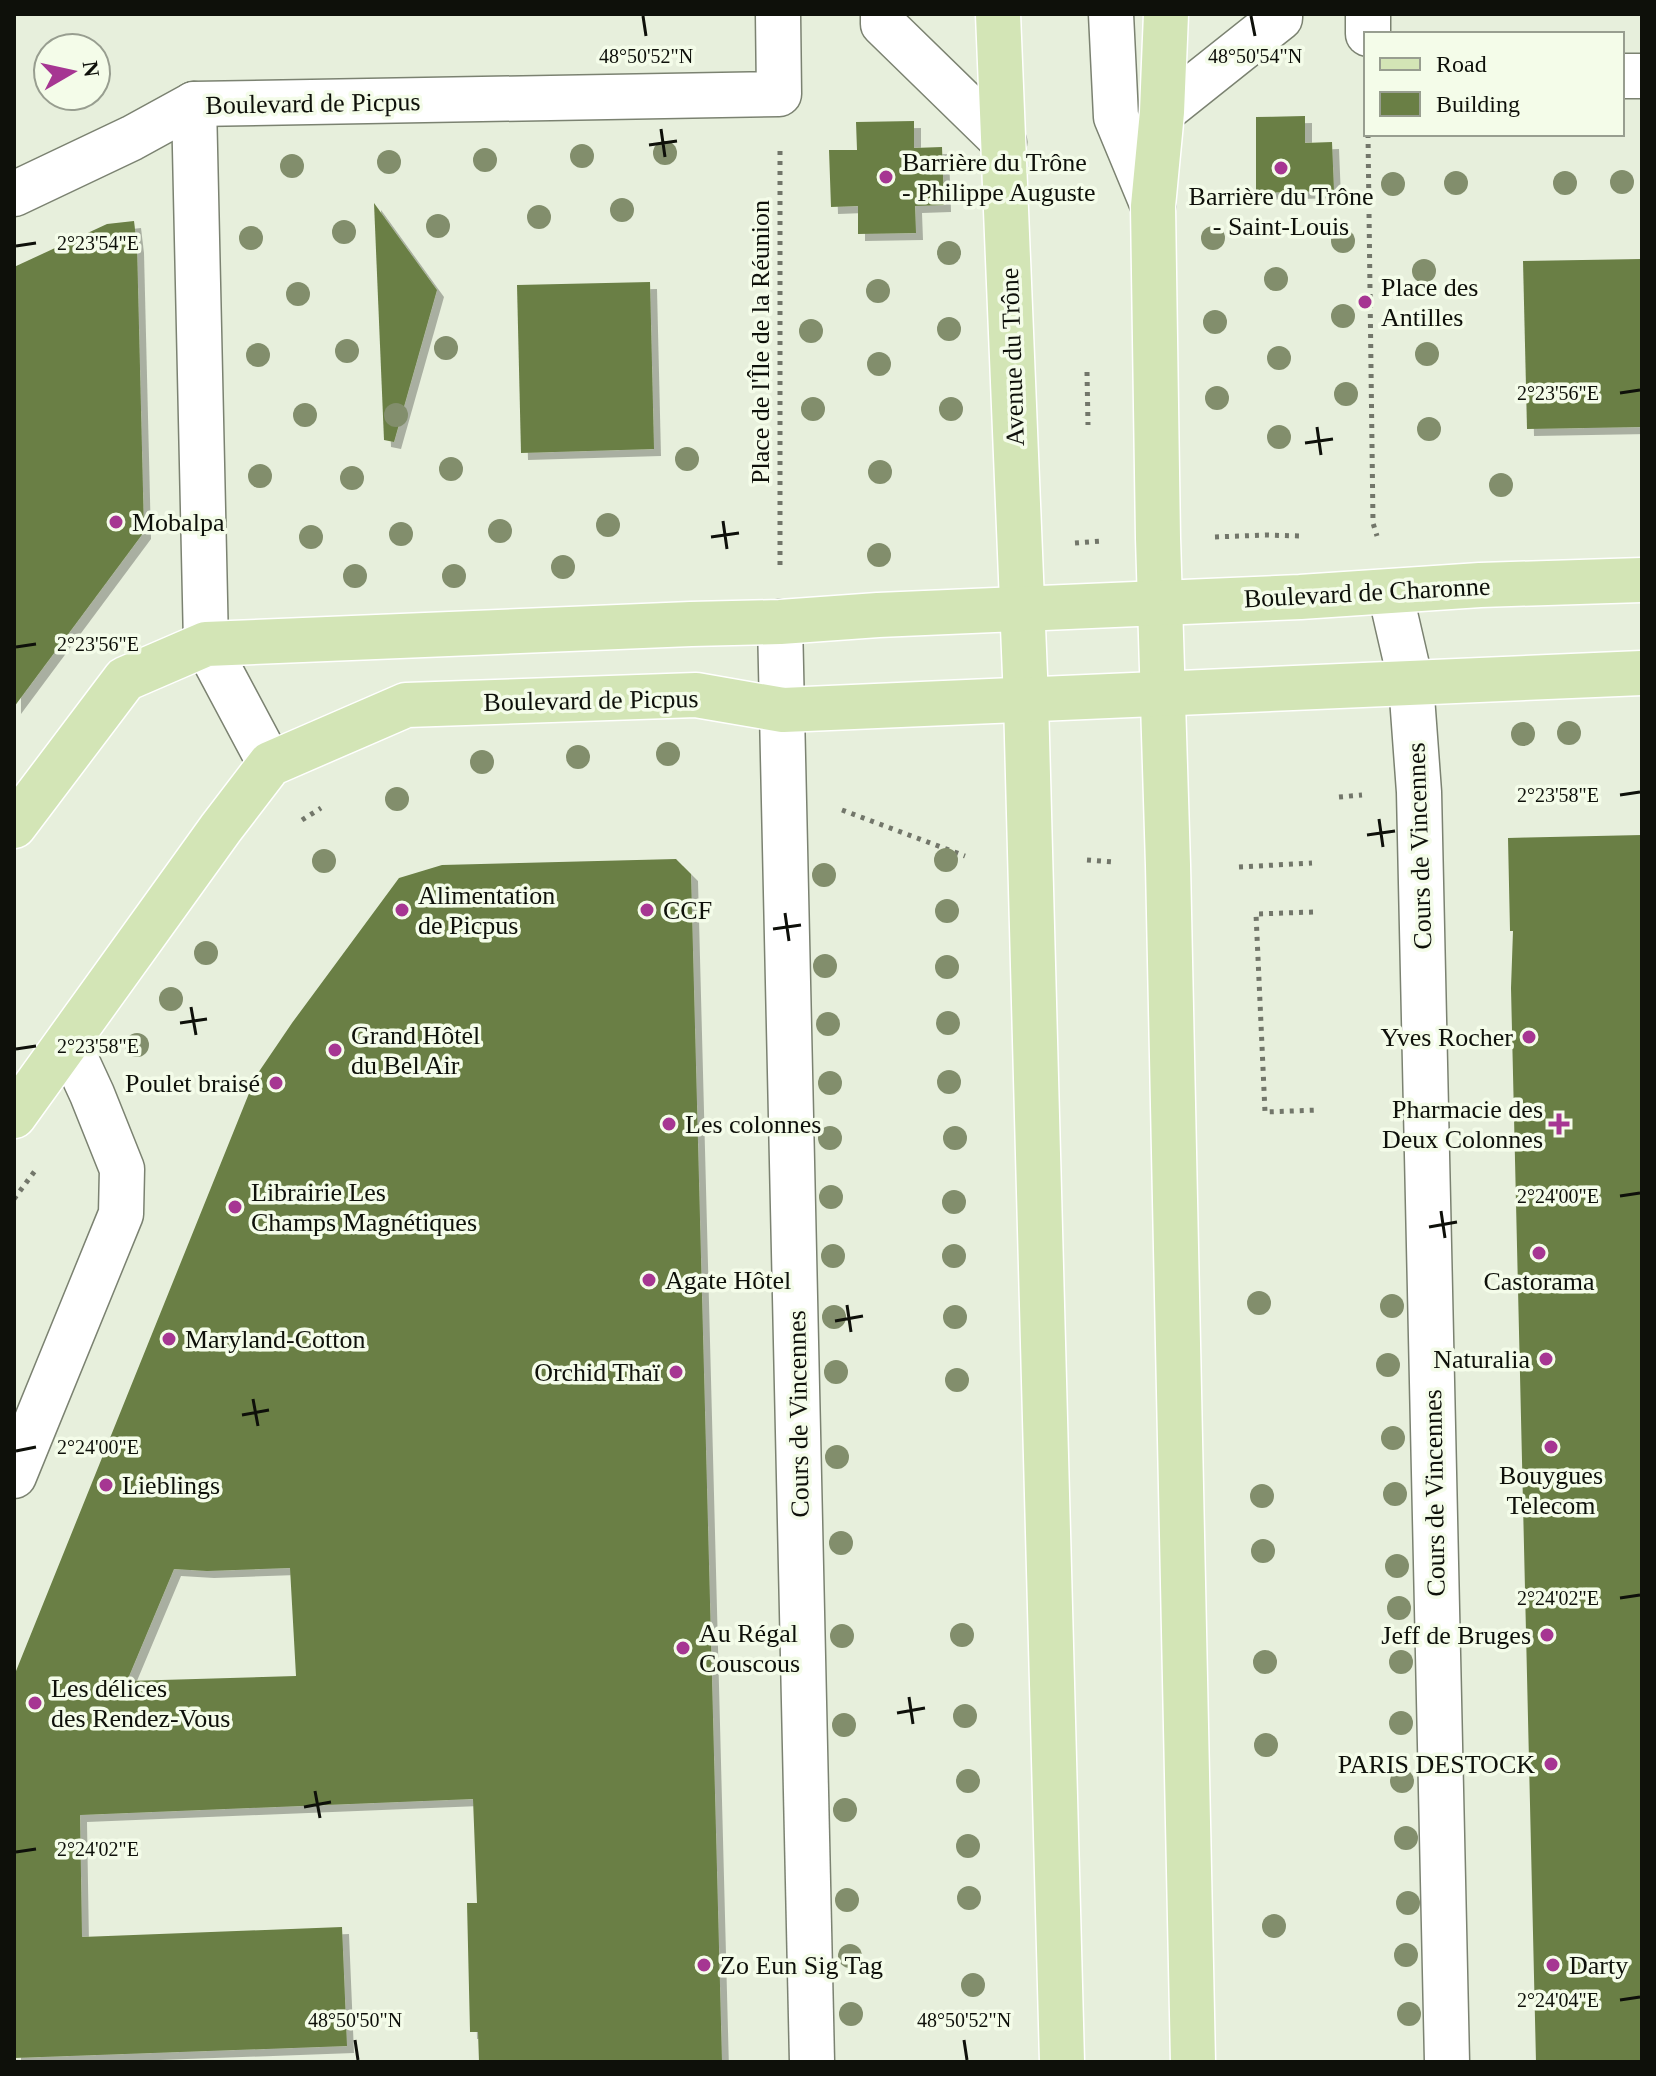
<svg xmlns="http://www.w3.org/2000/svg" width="1656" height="2076" viewBox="0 0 1656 2076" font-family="Georgia,serif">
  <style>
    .building { fill: #6a7f45; fill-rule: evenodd; filter: url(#shadow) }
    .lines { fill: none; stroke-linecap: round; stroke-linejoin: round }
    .minor-casing { stroke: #7b8271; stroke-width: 47 }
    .major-casing { stroke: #fff; stroke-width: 47 }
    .path { stroke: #72766a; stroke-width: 5; stroke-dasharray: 4 6; stroke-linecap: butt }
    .minor { stroke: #fff; stroke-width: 44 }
    .major { stroke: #d3e5b6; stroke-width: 44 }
    .tree { fill: #828e6c }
    .ticks { fill: none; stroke: #0e100a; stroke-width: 3 }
    .poi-dot { fill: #a63692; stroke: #f4fce9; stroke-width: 3 }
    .labels { text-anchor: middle; stroke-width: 7; stroke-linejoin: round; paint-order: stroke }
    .street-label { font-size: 26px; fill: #0e100a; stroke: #f4fce9 }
    .poi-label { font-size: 26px; fill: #0e100a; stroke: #f4fce9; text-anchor: start }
    .ticks-label { font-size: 20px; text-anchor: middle; fill: #0e100a; stroke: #f4fce9; stroke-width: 7; stroke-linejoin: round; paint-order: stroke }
  </style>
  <defs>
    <filter id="shadow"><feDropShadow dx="7" dy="7" stdDeviation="0" flood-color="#0004"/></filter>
  </defs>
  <rect width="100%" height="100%" fill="#e7efdc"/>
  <g class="building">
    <path d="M1305,116V143L1332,142L1334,191L1256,193V117Z"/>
    <path d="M914,121V148L942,147L944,205L915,206L916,233L858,234V206L831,207L829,150H857L856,122Z"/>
    <path d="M374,203L437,290L394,442L384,440Z"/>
    <path d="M134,221L137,246L144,532L14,707V267L107,224Z"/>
    <path d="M1642,259V427L1527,429L1523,261Z"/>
    <path d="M650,282L654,449L521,453L517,285Z"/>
    <path d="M1642,835V2062H1536L1511,988L1513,931H1510L1508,838Z"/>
    <path d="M676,859L691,874L722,2062H479L478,2032H470L467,1903H477L473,1799L80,1815L82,1937L342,1927L347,2046L14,2058V1676L256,1076L292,1023L399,878L442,865ZM290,1568L296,1676L127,1681L174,1569L207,1571Z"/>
  </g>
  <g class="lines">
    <defs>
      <g id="minor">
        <path d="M883,14V24L1004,142"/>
        <path d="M1111,14L1116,117L1153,206"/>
        <path d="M1368,14V34"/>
        <path d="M1622,76H1642"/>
        <path d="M194,104L206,644L270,764"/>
        <path d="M1162,112L1280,18V14"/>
        <path d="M14,194L132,138L194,104L779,94L778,14"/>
        <path d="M1390,592L1411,683L1419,792L1447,2062"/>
        <path d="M780,622L812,2062"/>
        <path d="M14,1476L121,1214L122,1169L92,1094L68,1042"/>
      </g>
      <g id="major">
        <path d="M998,14L1026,700L1062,2062"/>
        <path d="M1166,14L1162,112L1153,206L1158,538L1168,865L1193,2062"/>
        <path d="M14,826L125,679L206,644L691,624L780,622L878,615L1300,597L1480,585L1642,580"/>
        <path d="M14,1116L221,828L270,764L406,705L696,695L783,710L1642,673"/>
      </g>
    </defs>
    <use href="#minor" class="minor-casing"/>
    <use href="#major" class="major-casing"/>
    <g class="path">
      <path d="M1368,134L1373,523L1377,536"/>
      <path d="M1087,372L1088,425"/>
      <path d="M1215,537L1265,535L1301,536"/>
      <path d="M1075,543L1101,541"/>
      <path d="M780,565V151"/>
      <path d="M1339,797L1362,795"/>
      <path d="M842,810L965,856"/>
      <path d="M302,820L321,808"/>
      <path d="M1087,860L1113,862"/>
      <path d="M1239,867L1312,863"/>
      <path d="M1313,912L1256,914L1265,1112L1319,1110"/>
      <path d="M14,1199L37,1168"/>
    </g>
    <use href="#minor" class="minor"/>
    <use href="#major" class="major"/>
  </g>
  <g class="tree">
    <circle cx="665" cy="153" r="12"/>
    <circle cx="582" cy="156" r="12"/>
    <circle cx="485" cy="160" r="12"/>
    <circle cx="389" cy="162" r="12"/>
    <circle cx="292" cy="166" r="12"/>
    <circle cx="1622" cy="182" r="12"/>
    <circle cx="1456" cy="183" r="12"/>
    <circle cx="1565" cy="183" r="12"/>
    <circle cx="1393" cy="184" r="12"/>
    <circle cx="622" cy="210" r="12"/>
    <circle cx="539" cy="217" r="12"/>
    <circle cx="438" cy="226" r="12"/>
    <circle cx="344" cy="232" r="12"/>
    <circle cx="251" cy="238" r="12"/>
    <circle cx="1213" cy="238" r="12"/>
    <circle cx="1343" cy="241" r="12"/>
    <circle cx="949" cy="253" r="12"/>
    <circle cx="1424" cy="271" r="12"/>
    <circle cx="1276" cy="279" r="12"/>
    <circle cx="878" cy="291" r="12"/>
    <circle cx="298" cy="294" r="12"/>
    <circle cx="1343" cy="316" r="12"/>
    <circle cx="1215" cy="322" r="12"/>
    <circle cx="949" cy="329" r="12"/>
    <circle cx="811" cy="331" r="12"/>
    <circle cx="446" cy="348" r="12"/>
    <circle cx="347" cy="351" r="12"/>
    <circle cx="1427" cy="354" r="12"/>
    <circle cx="258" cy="355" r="12"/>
    <circle cx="1279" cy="358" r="12"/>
    <circle cx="879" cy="364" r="12"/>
    <circle cx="1346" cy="394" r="12"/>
    <circle cx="1217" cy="398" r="12"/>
    <circle cx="813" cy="409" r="12"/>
    <circle cx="951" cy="409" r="12"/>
    <circle cx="305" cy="415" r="12"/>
    <circle cx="396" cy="415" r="12"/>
    <circle cx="1429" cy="429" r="12"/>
    <circle cx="1279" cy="437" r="12"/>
    <circle cx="687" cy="459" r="12"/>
    <circle cx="451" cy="469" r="12"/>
    <circle cx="880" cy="472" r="12"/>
    <circle cx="260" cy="476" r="12"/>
    <circle cx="352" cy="478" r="12"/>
    <circle cx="1501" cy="485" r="12"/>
    <circle cx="608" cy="525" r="12"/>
    <circle cx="500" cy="531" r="12"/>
    <circle cx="401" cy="534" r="12"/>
    <circle cx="311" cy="537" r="12"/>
    <circle cx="879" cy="555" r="12"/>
    <circle cx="563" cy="567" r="12"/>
    <circle cx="355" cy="576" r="12"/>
    <circle cx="454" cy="576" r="12"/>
    <circle cx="1569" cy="733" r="12"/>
    <circle cx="1523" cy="734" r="12"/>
    <circle cx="668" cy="754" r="12"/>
    <circle cx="578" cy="757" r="12"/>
    <circle cx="482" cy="762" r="12"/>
    <circle cx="397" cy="799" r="12"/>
    <circle cx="946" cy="860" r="12"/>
    <circle cx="324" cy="861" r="12"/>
    <circle cx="824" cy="875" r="12"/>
    <circle cx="947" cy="911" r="12"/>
    <circle cx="206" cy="953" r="12"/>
    <circle cx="825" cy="966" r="12"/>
    <circle cx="947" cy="967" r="12"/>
    <circle cx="171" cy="999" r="12"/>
    <circle cx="948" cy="1023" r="12"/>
    <circle cx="828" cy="1024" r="12"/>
    <circle cx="137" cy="1045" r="12"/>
    <circle cx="949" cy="1082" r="12"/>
    <circle cx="830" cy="1083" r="12"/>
    <circle cx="830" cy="1138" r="12"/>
    <circle cx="955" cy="1138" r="12"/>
    <circle cx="831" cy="1197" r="12"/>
    <circle cx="954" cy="1202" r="12"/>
    <circle cx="833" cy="1256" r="12"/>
    <circle cx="954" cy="1256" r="12"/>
    <circle cx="1259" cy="1303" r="12"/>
    <circle cx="1392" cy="1306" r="12"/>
    <circle cx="834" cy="1317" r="12"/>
    <circle cx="955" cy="1317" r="12"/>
    <circle cx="1388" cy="1365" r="12"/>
    <circle cx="836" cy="1372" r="12"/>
    <circle cx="957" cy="1380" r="12"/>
    <circle cx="1393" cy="1438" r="12"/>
    <circle cx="837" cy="1457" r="12"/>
    <circle cx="1395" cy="1494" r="12"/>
    <circle cx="1262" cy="1496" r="12"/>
    <circle cx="841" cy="1543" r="12"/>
    <circle cx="1263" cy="1551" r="12"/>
    <circle cx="1397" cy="1566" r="12"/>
    <circle cx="1399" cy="1608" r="12"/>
    <circle cx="962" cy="1635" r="12"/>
    <circle cx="842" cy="1636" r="12"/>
    <circle cx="1265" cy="1662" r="12"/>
    <circle cx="1401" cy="1662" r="12"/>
    <circle cx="965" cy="1716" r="12"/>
    <circle cx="1401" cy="1723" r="12"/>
    <circle cx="844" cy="1725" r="12"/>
    <circle cx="1266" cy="1745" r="12"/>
    <circle cx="968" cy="1781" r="12"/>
    <circle cx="1402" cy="1781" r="12"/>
    <circle cx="845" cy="1810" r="12"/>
    <circle cx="1406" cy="1838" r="12"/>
    <circle cx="968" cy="1846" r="12"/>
    <circle cx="969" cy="1898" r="12"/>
    <circle cx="847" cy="1900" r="12"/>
    <circle cx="1408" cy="1903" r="12"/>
    <circle cx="1274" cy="1926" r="12"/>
    <circle cx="1406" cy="1955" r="12"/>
    <circle cx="850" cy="1956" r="12"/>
    <circle cx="973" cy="1985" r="12"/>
    <circle cx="851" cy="2014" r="12"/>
    <circle cx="1409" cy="2014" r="12"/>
  </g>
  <path class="ticks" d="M643,16L646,36M1251,16L1255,36M661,129L665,157M649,145L677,141M16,246L36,243M1620,393L1640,390M1317,427L1321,455M1305,443L1333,439M723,521L727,549M711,537L739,533M16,647L36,644M1620,795L1640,792M1379,819L1383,847M1367,835L1395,831M785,913L789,941M773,929L801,925M191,1007L196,1035M180,1023L207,1019M16,1049L36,1046M1620,1196L1640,1193M1441,1211L1445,1238M1429,1227L1457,1222M847,1305L851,1332M835,1321L863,1316M253,1399L258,1426M242,1415L269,1410M16,1451L36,1447M1620,1598L1640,1595M909,1697L913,1724M897,1713L925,1708M315,1791L320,1818M304,1807L331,1802M16,1852L36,1849M1620,2000L1640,1997M355,2040L358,2060M964,2040L967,2060"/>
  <g class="poi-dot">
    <circle cx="1281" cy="168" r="8"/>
    <circle cx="886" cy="177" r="8"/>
    <circle cx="1365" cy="302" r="8"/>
    <circle cx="116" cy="522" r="8"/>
    <circle cx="402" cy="910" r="8"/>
    <circle cx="647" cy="910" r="8"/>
    <circle cx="1529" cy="1037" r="8"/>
    <circle cx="335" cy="1050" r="8"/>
    <circle cx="276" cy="1083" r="8"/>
    <circle cx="669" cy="1124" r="8"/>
    <path d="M1555 1112h8v8h8v8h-8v8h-8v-8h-8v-8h8z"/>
    <circle cx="235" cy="1207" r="8"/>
    <circle cx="1539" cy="1253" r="8"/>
    <circle cx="649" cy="1280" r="8"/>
    <circle cx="169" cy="1339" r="8"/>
    <circle cx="1546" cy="1359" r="8"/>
    <circle cx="676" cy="1372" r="8"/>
    <circle cx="1551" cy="1447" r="8"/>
    <circle cx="106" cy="1485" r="8"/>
    <circle cx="1547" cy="1635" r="8"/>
    <circle cx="683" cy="1648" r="8"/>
    <circle cx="35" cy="1703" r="8"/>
    <circle cx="1551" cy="1764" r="8"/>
    <circle cx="704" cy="1965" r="8"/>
    <circle cx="1553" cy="1965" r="8"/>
  </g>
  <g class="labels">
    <g class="street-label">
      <text transform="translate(313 103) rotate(-1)" y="9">Boulevard de Picpus</text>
      <text transform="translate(760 342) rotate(-90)" y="9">Place de l'Île de la Réunion</text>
      <text transform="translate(1012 357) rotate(-92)" y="9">Avenue du Trône</text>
      <text transform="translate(1367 592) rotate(-3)" y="9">Boulevard de Charonne</text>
      <text transform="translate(591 700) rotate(-1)" y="9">Boulevard de Picpus</text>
      <text transform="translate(1419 846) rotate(-92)" y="9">Cours de Vincennes</text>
      <text transform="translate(798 1414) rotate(-91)" y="9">Cours de Vincennes</text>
      <text transform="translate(1434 1493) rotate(-91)" y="9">Cours de Vincennes</text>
    </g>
    <g class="poi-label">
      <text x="902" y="171">Barrière du Trône<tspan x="902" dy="30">- Philippe Auguste</tspan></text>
      <text x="1281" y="205" text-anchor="middle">Barrière du Trône<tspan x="1281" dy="30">- Saint-Louis</tspan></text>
      <text x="1381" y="296">Place des<tspan x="1381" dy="30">Antilles</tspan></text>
      <text x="132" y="531">Mobalpa</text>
      <text x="418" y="904">Alimentation<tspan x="418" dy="30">de Picpus</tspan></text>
      <text x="663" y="919">CCF</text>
      <text x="351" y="1044">Grand Hôtel<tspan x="351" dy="30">du Bel Air</tspan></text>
      <text x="1513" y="1046" text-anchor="end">Yves Rocher</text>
      <text x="260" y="1092" text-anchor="end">Poulet braisé</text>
      <text x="1543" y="1118" text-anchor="end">Pharmacie des<tspan x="1543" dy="30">Deux Colonnes</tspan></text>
      <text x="685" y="1133">Les colonnes</text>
      <text x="251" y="1201">Librairie Les<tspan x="251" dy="30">Champs Magnétiques</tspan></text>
      <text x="665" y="1289">Agate Hôtel</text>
      <text x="1539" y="1290" text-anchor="middle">Castorama</text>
      <text x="185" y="1348">Maryland-Cotton</text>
      <text x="1530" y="1368" text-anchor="end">Naturalia</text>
      <text x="660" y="1381" text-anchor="end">Orchid Thaï</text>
      <text x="1551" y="1484" text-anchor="middle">Bouygues<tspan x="1551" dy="30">Telecom</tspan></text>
      <text x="122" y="1494">Lieblings</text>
      <text x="699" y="1642">Au Régal<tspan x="699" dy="30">Couscous</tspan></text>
      <text x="1531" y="1644" text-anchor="end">Jeff de Bruges</text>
      <text x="51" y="1697">Les délices<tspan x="51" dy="30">des Rendez-Vous</tspan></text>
      <text x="1535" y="1773" text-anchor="end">PARIS DESTOCK</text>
      <text x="720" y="1974">Zo Eun Sig Tag</text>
      <text x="1569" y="1974">Darty</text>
    </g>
  </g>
  <g class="ticks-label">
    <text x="646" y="63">48°50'52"N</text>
    <text x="1255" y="63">48°50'54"N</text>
    <text x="98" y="250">2°23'54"E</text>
    <text x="1558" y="400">2°23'56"E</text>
    <text x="98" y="651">2°23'56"E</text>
    <text x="1558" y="802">2°23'58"E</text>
    <text x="98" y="1053">2°23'58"E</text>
    <text x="1558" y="1203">2°24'00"E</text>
    <text x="98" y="1454">2°24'00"E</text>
    <text x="1558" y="1605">2°24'02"E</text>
    <text x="98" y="1856">2°24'02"E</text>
    <text x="1558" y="2007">2°24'04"E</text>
    <text x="355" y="2027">48°50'50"N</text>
    <text x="964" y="2027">48°50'52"N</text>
  </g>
  <rect width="1656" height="2076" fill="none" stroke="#0e100a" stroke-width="32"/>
  <rect x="1364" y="32" width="260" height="104" fill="#f4fce9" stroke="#989e90" stroke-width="2"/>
  <rect x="1380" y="58" width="40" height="12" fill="#d3e5b6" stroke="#989e90" stroke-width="2"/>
  <text x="1436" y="72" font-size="24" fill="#0e100a">Road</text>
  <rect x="1380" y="92" width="40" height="24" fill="#6a7f45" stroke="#989e90" stroke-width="2"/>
  <text x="1436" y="112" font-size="24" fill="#0e100a">Building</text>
  <g transform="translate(72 72) rotate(81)"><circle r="38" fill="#f4fce9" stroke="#989e90" stroke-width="2"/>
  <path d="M0-6L14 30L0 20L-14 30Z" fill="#a63692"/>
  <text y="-12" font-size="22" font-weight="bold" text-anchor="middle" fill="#0e100a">N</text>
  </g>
</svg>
